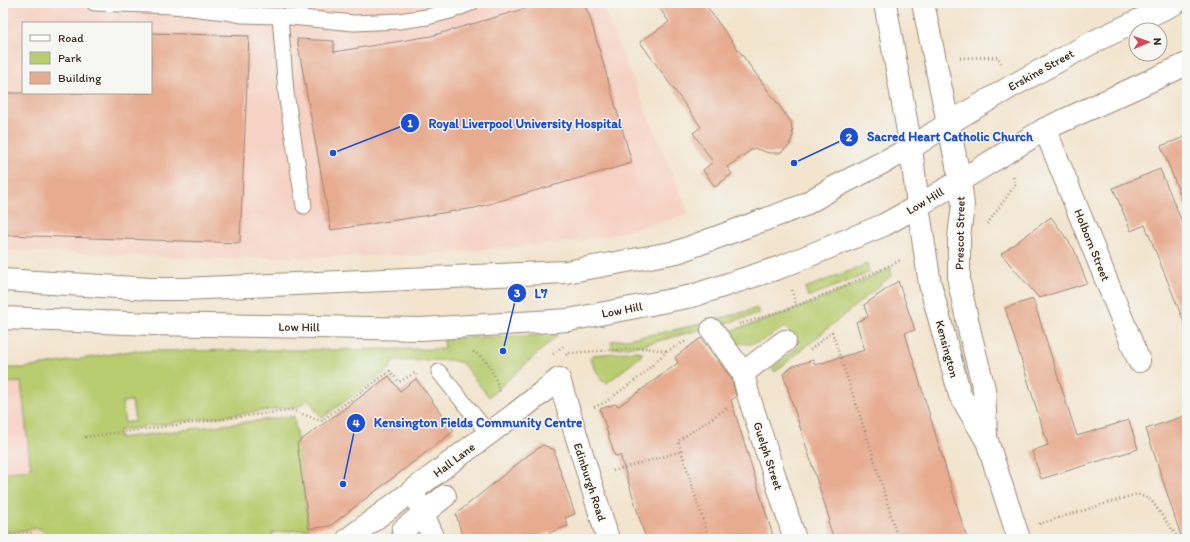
<svg xmlns="http://www.w3.org/2000/svg" width="1190" height="542" viewBox="0 0 1190 542" font-family="Itim,sans-serif">
  <style>
    .built { fill: #f6d2c4; fill-rule: evenodd }
    .green { fill: #b8cc70; stroke: #7a7b47; fill-rule: evenodd }
    .building { fill: #e7ac90 }
    .lines { fill: none; stroke-linecap: round; stroke-linejoin: round }
    .lane-casing { stroke: #968776; stroke-width: 17 }
    .street-casing { stroke: #968776; stroke-width: 24 }
    .primary-casing { stroke: #968776; stroke-width: 24 }
    .highway-casing { stroke: #968776; stroke-width: 24 }
    .path { stroke: #968776; stroke-width: 2.5; stroke-dasharray: 1 3; stroke-linecap: butt }
    .lane { stroke: #fff; stroke-width: 15 }
    .street { stroke: #fff; stroke-width: 22 }
    .primary { stroke: #fff; stroke-width: 22 }
    .highway { stroke: #fff; stroke-width: 22 }
    .labels { text-anchor: middle; stroke-width: 3; stroke-linejoin: round; paint-order: stroke }
    .street-label { font-size: 12px; fill: #3b2a1e; stroke: #f6f6f2 }
    .leader { fill: none; stroke: #1d4ed8; stroke-width: 1.5 }
    .callout-dot { fill: #1d4ed8; stroke: #f6f6f2; stroke-width: 1.5 }
    .mark-label { font-size: 12px; text-anchor: middle; font-weight: bold; fill: #fff }
    .callout-label { font-size: 13px; text-anchor: middle; font-weight: bold; fill: #1d4ed8; stroke: #f6f6f2; stroke-width: 3; stroke-linejoin: round; paint-order: stroke }
  </style>
  <rect width="100%" height="100%" fill="#f6f6f2"/>
  <filter id="ink" filterUnits="userSpaceOnUse"><feTurbulence type="fractalNoise" baseFrequency=".025" numOctaves="2"/><feDisplacementMap in="SourceGraphic" scale="8" xChannelSelector="R" yChannelSelector="G"/><feConvolveMatrix kernelMatrix="1 2 1 2 8 2 1 2 1" color-interpolation-filters="sRGB"/></filter>
  <filter id="wash" filterUnits="userSpaceOnUse"><feTurbulence type="fractalNoise" baseFrequency=".012" numOctaves="4" result="noise"/><feDisplacementMap in="SourceGraphic" scale="16" xChannelSelector="R" yChannelSelector="G"/><feGaussianBlur stdDeviation="0.9" result="paint"/><feColorMatrix in="noise" values="0 0 0 0 0 0 0 0 0 0 0 0 0 0 0 0 0 1.4 0 .05"/><feComposite in="paint" operator="in"/></filter>
  <g filter="url(#wash)">
    <rect width="100%" height="100%" fill="#f2e4cd"/>
    <g class="built">
      <path d="M3,3H601L689,214L607,236L569,242L419,255L209,259L3,250ZM23,23H151V93H23Z"/>
      <path d="M40,380L66,539H3V383Z"/>
    </g>
    <g class="green">
      <path d="M867,264L869,273L808,297L805,288Z"/>
      <path d="M891,268V276L775,372L772,368L800,345L785,327C767,337 760,347 737,343L729,331C785,316 838,293 891,268Z"/>
      <path d="M757,308L759,314L643,345L612,349L611,341C663,334 707,323 757,308Z"/>
      <path d="M558,335L489,397L462,363L451,360L392,361L391,368L322,418L308,399L300,406L119,430L120,438L294,416L309,529L272,533L273,539H50L49,536L39,528L3,533V473L31,469L21,382L3,383V368H24L131,351L444,349V338ZM132,401L135,421L125,423L122,402Z"/>
      <path d="M637,351L642,353L640,357L607,383L602,381L590,359L593,355Z"/>
    </g>
    <g id="blocks">
      <g class="building">
        <path d="M544,3H583L589,14L632,163L475,208L331,230L297,39L334,41V52L431,36Z"/>
        <path d="M656,3H704L791,122L793,135L789,146L780,153H769L754,148L727,167L732,174L715,187L703,170L713,162L693,133L701,127L640,42L669,22Z"/>
        <path d="M151,33L249,36L240,243L3,235V93H151Z"/>
        <path d="M1187,136V209H1186L1161,146Z"/>
        <path d="M1160,169L1187,234L1186,327L1145,225L1131,231L1113,188Z"/>
        <path d="M1051,217L1074,249L1087,283L1039,298L1001,254Z"/>
        <path d="M898,281L915,330L905,333L967,539H834L828,522L830,521L783,374L793,366L813,360L815,365L865,350L856,322L868,317L864,305Z"/>
        <path d="M1033,299L1077,436L1129,420L1138,449L1041,479L1032,451L1048,445L1005,308Z"/>
        <path d="M701,338L732,379L736,397L731,400L774,539H646L620,455L615,456L600,409L615,404L619,406L678,363L675,357Z"/>
        <path d="M389,376L400,391L416,379L454,431L330,526L309,529L297,443Z"/>
        <path d="M1187,415V539H1182L1146,429Z"/>
        <path d="M543,445L555,450V455L575,514L565,518L568,526L532,539H463L456,514L527,456Z"/>
      </g>
    </g>
  </g>
  <g filter="url(#ink)">
    <use href="#blocks" fill-opacity="0" stroke="#968776" stroke-width="1"/>
    <g class="lines">
      <defs>
        <g id="lane">
          <path d="M94,3L174,6"/>
          <path d="M173,3L174,6L225,12L241,15L280,16L354,23L399,21L427,17L450,11L471,3"/>
          <path d="M280,16L286,93L304,206"/>
          <path d="M439,372L489,434"/>
        </g>
        <g id="street">
          <path d="M1045,129L1139,361"/>
          <path d="M712,330L743,373L748,394L795,539"/>
          <path d="M743,373L785,341"/>
          <path d="M418,502L434,539"/>
          <path d="M403,530L445,496"/>
          <path d="M348,539L515,414L559,379L608,539"/>
        </g>
        <g id="primary">
          <path d="M885,3L911,148L918,206L930,284L960,395L987,441L1019,539"/>
          <path d="M923,3L960,180L963,205L959,237V282L970,333L984,389L986,437"/>
        </g>
        <g id="highway">
          <path d="M3,280L151,289H184L566,272L677,252L802,206L833,188L911,148L949,123L1014,85L1097,40L1176,3"/>
          <path d="M3,318L152,324L421,329L569,320L692,296L781,267L884,225L918,206L1045,129L1187,64"/>
        </g>
      </defs>
      <use href="#lane" class="lane-casing"/>
      <use href="#street" class="street-casing"/>
      <use href="#primary" class="primary-casing"/>
      <use href="#highway" class="highway-casing"/>
      <g class="path">
        <path d="M960,58L998,57L1001,63"/>
        <path d="M987,224L1016,184L1013,177"/>
        <path d="M792,290L796,305"/>
        <path d="M739,324C793,310 848,285 899,261H901"/>
        <path d="M810,350L832,332L871,449L898,539"/>
        <path d="M473,352C489,358 496,378 500,393"/>
        <path d="M553,354L563,346"/>
        <path d="M566,355L569,353L645,348L667,351"/>
        <path d="M594,407L604,403L640,377L667,351L688,340"/>
        <path d="M85,437L292,410L321,421L390,371L399,382L415,373L417,375"/>
        <path d="M613,471L682,451"/>
        <path d="M1039,524L1137,494L1151,500L1179,539"/>
        <path d="M3,536L29,532L39,539"/>
        <path d="M709,539L678,441L727,408"/>
      </g>
      <use href="#lane" class="lane"/>
      <use href="#street" class="street"/>
      <use href="#primary" class="primary"/>
      <use href="#highway" class="highway"/>
    </g>
  </g>
  <g class="labels">
    <g class="street-label">
      <text transform="translate(1041 70) rotate(-29)" y="4">Erskine Street</text>
      <text transform="translate(925 201) rotate(-31)" y="4">Low Hill</text>
      <text transform="translate(960 233) rotate(-89)" y="4">Prescot Street</text>
      <text transform="translate(1092 245) rotate(68)" y="4">Holborn Street</text>
      <text transform="translate(622 310) rotate(-11)" y="4">Low Hill</text>
      <text transform="translate(299 327) rotate(1)" y="4">Low Hill</text>
      <text transform="translate(947 349) rotate(75)" y="4">Kensington</text>
      <text transform="translate(768 456) rotate(72)" y="4">Guelph Street</text>
      <text transform="translate(454 460) rotate(-37)" y="4">Hall Lane</text>
      <text transform="translate(590 482) rotate(72)" y="4">Edinburgh Road</text>
    </g>
  </g>
  <path class="leader" d="M333 153L410 123M794 163L849 137M503 351L517 293M343 484L356 423"/>
  <g class="callout-dot">
    <circle cx="333" cy="153" r="4"/>
    <circle cx="794" cy="163" r="4"/>
    <circle cx="503" cy="351" r="4"/>
    <circle cx="343" cy="484" r="4"/>
    <circle cx="410" cy="123" r="10"/>
    <circle cx="849" cy="137" r="10"/>
    <circle cx="517" cy="293" r="10"/>
    <circle cx="356" cy="423" r="10"/>
  </g>
  <g class="mark-label">
    <text x="410" y="127">1</text>
    <text x="849" y="141">2</text>
    <text x="517" y="297">3</text>
    <text x="356" y="427">4</text>
  </g>
  <g class="callout-label">
    <text x="525" y="128">Royal Liverpool University Hospital</text>
    <text x="950" y="141">Sacred Heart Catholic Church</text>
    <text x="541" y="298">L7</text>
    <text x="478" y="427">Kensington Fields Community Centre</text>
  </g>
  <rect width="1190" height="542" fill="none" stroke="#f6f6f2" stroke-width="16"/>
  <rect x="22" y="22" width="130" height="72" fill="#f6f6f2" stroke="#aba49d"/>
  <rect x="30" y="35" width="20" height="6" fill="#ffffff" stroke="#aba49d"/>
  <text x="58" y="42" font-size="12" fill="#3b2a1e">Road</text>
  <rect x="30" y="52" width="20" height="12" fill="#b8cc70" stroke="#aba49d"/>
  <text x="58" y="62" font-size="12" fill="#3b2a1e">Park</text>
  <rect x="30" y="72" width="20" height="12" fill="#e7ac90" stroke="#aba49d"/>
  <text x="58" y="82" font-size="12" fill="#3b2a1e">Building</text>
  <g transform="translate(1148 42) rotate(88)"><circle r="19" fill="#f6f6f2" stroke="#aba49d"/>
  <path d="M0-3L7 15L0 10L-7 15Z" fill="#d1495b"/>
  <text y="-6" font-size="11" font-weight="bold" text-anchor="middle" fill="#3b2a1e">N</text>
  </g>
</svg>
